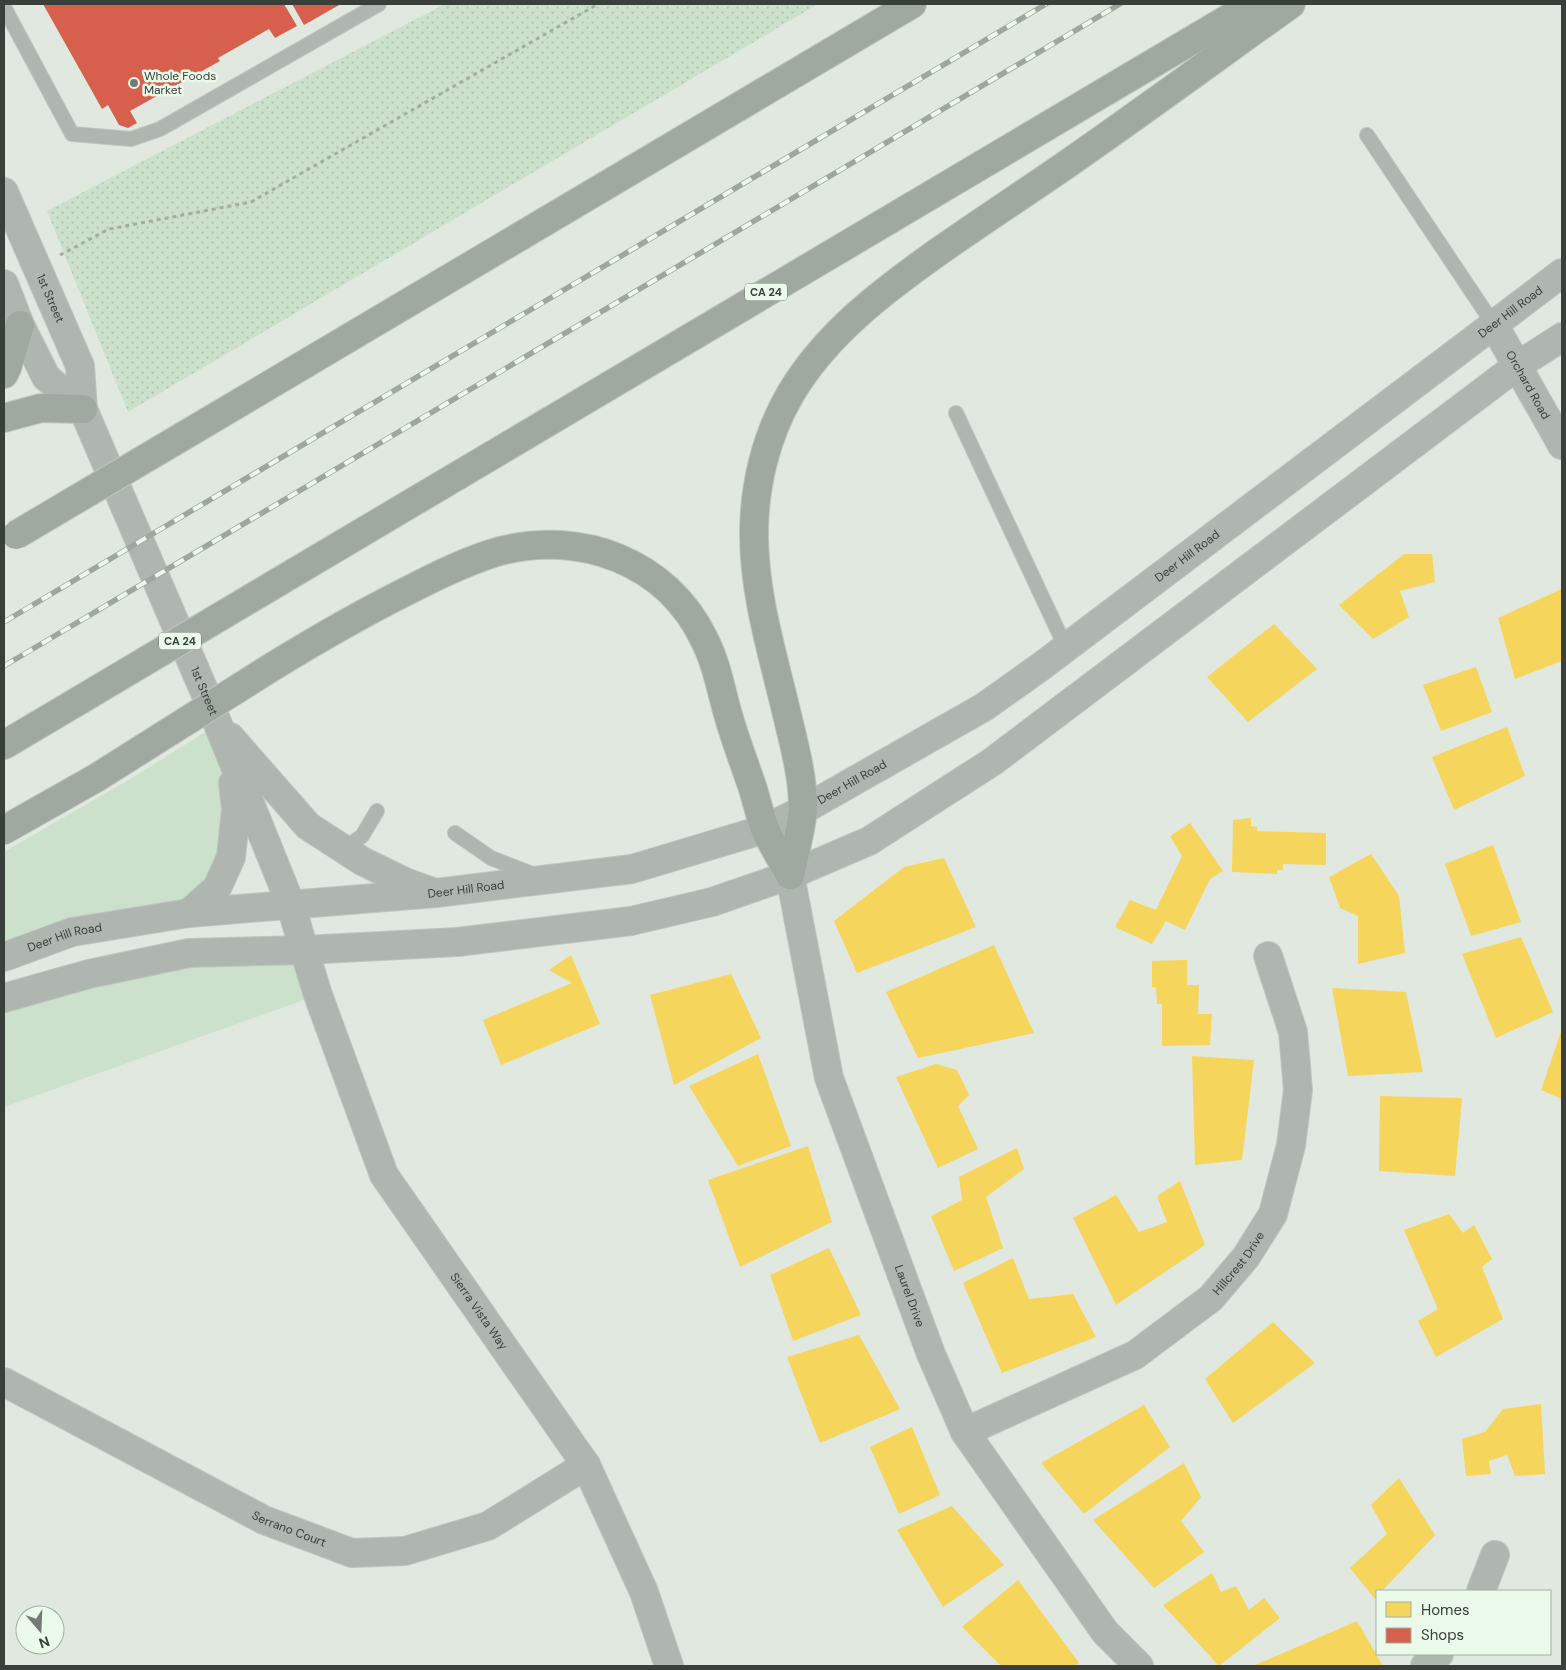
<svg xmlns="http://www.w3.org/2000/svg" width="1566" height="1670" viewBox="0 0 1566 1670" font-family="'DM Sans',sans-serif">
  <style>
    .grass { fill: #cbe1cb }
    .park { fill: url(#park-dots) }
    .homes { fill: #f6d55c }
    .shops { fill: #d6604d }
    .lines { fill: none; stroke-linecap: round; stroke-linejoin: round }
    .service-casing { stroke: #bfc5bf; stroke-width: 16 }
    .minor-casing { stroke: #bfc5bf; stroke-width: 30 }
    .tertiary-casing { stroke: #bfc5bf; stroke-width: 30 }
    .motorway-casing { stroke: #bfc5bf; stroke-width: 30 }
    .path { stroke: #a5aca5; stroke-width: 3; stroke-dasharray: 4 4; stroke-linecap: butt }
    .service { stroke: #afb5af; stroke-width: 14 }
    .minor { stroke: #afb5af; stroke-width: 28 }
    .tertiary { stroke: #afb5af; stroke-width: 28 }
    .motorway { stroke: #9fa99f; stroke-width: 28 }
    .rail-casing { stroke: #9fa69f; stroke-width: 5.5 }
    .rail { stroke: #eaf9ea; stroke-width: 4; stroke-dasharray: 11; stroke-linecap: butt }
    .motorway-bridge-casing { stroke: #bfc5bf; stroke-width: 30; stroke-linecap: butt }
    .motorway-bridge { stroke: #9fa99f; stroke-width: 28 }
    .poi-dot { fill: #737a73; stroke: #eaf9ea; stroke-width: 2 }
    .labels { text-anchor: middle; stroke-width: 5; stroke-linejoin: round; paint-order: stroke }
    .shield { fill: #eaf9ea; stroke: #6e776e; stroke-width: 1 }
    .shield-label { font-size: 11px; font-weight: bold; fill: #393f39 }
    .poi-label { font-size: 12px; fill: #393f39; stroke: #eaf9ea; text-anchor: start }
    .street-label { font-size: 12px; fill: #393f39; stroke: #eaf9ea }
  </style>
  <defs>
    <pattern id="park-dots" width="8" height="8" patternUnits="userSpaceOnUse" patternTransform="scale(1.25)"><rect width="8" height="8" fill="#cbe1cb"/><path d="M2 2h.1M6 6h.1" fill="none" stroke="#afc2af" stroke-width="1.8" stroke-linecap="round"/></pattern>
  </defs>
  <rect width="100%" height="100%" fill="#e0e8e0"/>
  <g class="grass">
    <path d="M218,724L228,749L231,857L189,913L4,957V852L132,778Z"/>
    <path d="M304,950L318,995L4,1107V998L62,982Z"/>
  </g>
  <path class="park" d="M445,4H818L128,412L47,211Z"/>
  <g class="homes">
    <path d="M1404,554H1432L1435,582L1400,591L1409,617L1373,639L1339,605Z"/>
    <path d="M1562,589V661L1515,679L1498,618Z"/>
    <path d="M1274,624L1317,669L1248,722L1207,677Z"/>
    <path d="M1476,667L1492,712L1441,731L1423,685Z"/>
    <path d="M1507,727L1525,776L1454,810L1432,757Z"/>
    <path d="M1251,818V826L1257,827V831L1326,833V865L1283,864V870H1277V874L1232,872L1233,820Z"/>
    <path d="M1190,823L1223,871L1210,879L1185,930L1166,921L1152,944L1115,927L1130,900L1156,910L1182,856L1170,836Z"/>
    <path d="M1493,845L1521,922L1471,936L1445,864Z"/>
    <path d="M1371,854L1399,896L1405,953L1358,964V916L1340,908L1329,877Z"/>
    <path d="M944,858L976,927L857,973L834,921L904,867Z"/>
    <path d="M1521,937L1553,1012L1496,1038L1462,954Z"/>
    <path d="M994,945L1034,1033L918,1058L886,992Z"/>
    <path d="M571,955L600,1024L501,1065L483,1020L572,983L549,970Z"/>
    <path d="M1187,960V985H1199L1198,1014H1212L1210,1045L1162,1046V1004H1157L1156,987H1152V961Z"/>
    <path d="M731,974L761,1038L674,1085L650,995Z"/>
    <path d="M1332,988L1406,992L1423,1072L1348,1076Z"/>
    <path d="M1562,1029V1099L1541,1090Z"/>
    <path d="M758,1054L791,1146L738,1166L689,1086Z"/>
    <path d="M1192,1056L1254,1060L1242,1160L1195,1165Z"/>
    <path d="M936,1064L957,1070L969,1095L958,1106L978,1149L938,1168L896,1077Z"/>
    <path d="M1380,1096L1462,1098L1455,1176L1379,1171Z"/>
    <path d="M808,1146L832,1222L740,1267L708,1180Z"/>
    <path d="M1017,1148L1024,1169L986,1197L1003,1248L954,1271L931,1216L962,1200L959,1177Z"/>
    <path d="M1180,1181L1205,1245L1116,1305L1073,1218L1116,1195L1139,1232L1167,1222L1157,1196Z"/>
    <path d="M1449,1214L1463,1233L1474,1225L1492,1259L1482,1267L1503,1319L1436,1357L1418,1321L1438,1309L1404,1230Z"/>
    <path d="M829,1248L861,1315L793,1341L770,1275Z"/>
    <path d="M1013,1258L1029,1299L1073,1294L1096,1337L1002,1373L963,1283Z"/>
    <path d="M1273,1322L1315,1363L1233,1423L1205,1379Z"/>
    <path d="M859,1335L900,1409L820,1443L787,1357Z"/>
    <path d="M1541,1404L1545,1474L1515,1476L1507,1455L1489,1461L1491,1474L1466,1476L1462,1439L1485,1432L1503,1409Z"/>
    <path d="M1144,1405L1170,1447L1084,1514L1041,1463Z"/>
    <path d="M912,1427L940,1495L899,1514L870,1447Z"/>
    <path d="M1184,1463L1201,1497L1181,1521L1204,1552L1154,1588L1093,1520Z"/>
    <path d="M1399,1478L1435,1535L1382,1591H1377V1597L1375,1599L1350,1568L1387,1534L1371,1505Z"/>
    <path d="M952,1506L1004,1565L943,1607L897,1530Z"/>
    <path d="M1212,1573L1221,1592L1236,1586L1249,1610L1264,1598L1280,1618L1219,1666L1163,1605Z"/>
    <path d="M1018,1580L1079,1663L1074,1666H1001L962,1627Z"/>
    <path d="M1357,1621L1383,1666H1253Z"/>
  </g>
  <g class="shops">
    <path d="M43,4H284L297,26L275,38L269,29L218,58L220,61L130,111L137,123L128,128L119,125L108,105L102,109Z"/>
    <path d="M292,4H341L304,25Z"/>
  </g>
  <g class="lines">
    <defs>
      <g id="service">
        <path d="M4,7L72,134L131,139L160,129L379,4"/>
        <path d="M1367,135L1494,325"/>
        <path d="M956,413L1066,648"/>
        <path d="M455,833L491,858L535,875"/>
        <path d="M344,849L362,836L377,811"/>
      </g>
      <g id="minor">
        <path id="s1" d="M1494,325L1562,445"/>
        <path id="s2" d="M790,875L829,1078L931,1354L965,1432L1105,1632L1139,1666"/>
        <path id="s3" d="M304,950L318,995L384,1175L586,1465L644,1592L669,1666"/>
        <path id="s4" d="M4,1382L264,1520L352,1553L405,1551L488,1526L586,1465"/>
        <path id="s5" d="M965,1432L1135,1355L1211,1298L1246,1257L1273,1214L1291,1145L1298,1090L1293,1032L1268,956"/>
        <path d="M1481,1591L1495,1555"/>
        <path d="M1425,1666L1439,1654"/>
      </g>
      <g id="tertiary">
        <path id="s6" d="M4,192L80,366L83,409L209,702L291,905L304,950"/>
        <path d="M4,284L20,325L46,377L83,409"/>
        <path d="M230,737L308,826L362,861L405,882L430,891"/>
        <path d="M189,913L217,888L231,857L236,809L233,783"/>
        <path id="s7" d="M4,957L72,932L189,913L436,893L632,869L765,829L803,810L984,707L1043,665L1562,273"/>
        <path d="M4,998L89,974L189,953L304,950L457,942L631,921L712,902L790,875L869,841L992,762L1517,366L1562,337"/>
      </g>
      <g id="motorway">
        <path d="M4,374L7,368L20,325"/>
        <path d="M4,418L41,408L83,409"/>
        <path d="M207,422L912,4"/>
        <path d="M280,581L1253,4"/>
        <path d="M272,667C316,640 361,614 407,591C436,576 468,560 500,551C581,530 667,562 704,639C717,664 721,691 729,718C736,742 745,765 753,789C757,802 760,816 765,829C772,845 782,860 790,875"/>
        <path d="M4,745L80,700"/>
        <path d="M4,830L96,778L142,749"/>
        <path d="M790,875C794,856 802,827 803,808C803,778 795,748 788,719C774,658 754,597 754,534C754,486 766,435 791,393C826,334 883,291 938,252C978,224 1019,197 1060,169C1138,115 1214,59 1291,4"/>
      </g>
    </defs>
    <use href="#service" class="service-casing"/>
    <use href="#minor" class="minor-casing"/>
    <use href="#tertiary" class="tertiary-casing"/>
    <use href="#motorway" class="motorway-casing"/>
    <path class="path" d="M60,255L109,229L251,202L598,4"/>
    <use href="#service" class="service"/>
    <use href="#minor" class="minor"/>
    <use href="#tertiary" class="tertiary"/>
    <use href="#motorway" class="motorway"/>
    <defs>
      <g id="rail">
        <path d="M4,622L1046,4"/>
        <path d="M4,666L1120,4"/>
      </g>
    </defs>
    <use href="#rail" class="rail-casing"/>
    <use href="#rail" class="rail"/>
    <defs>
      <g id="motorway-bridge">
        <path d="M16,535L207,422"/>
        <path d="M80,700L280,581"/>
        <path d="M142,749L272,667"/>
      </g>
    </defs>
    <use href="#motorway-bridge" class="motorway-bridge-casing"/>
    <use href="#motorway-bridge" class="motorway-bridge"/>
  </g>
  <circle class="poi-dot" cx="134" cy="83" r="5"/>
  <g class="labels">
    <g class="shield">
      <rect x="745" y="283.5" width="42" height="17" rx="4"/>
      <rect x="159" y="632.5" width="42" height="17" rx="4"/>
    </g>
    <g class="shield-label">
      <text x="766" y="296">CA 24</text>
      <text x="180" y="645">CA 24</text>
    </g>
    <g class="poi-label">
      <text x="144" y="80">Whole Foods<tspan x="144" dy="14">Market</tspan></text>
    </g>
    <g class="street-label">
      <text dy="4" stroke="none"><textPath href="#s6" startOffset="116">1st Street</textPath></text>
      <text dy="4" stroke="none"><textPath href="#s7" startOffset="1684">Deer Hill Road</textPath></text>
      <text dy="4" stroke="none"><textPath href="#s1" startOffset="69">Orchard Road</textPath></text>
      <text dy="4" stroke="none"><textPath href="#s7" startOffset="1279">Deer Hill Road</textPath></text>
      <text dy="4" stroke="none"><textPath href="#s6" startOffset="540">1st Street</textPath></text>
      <text dy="4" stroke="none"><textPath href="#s7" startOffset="874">Deer Hill Road</textPath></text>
      <text dy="4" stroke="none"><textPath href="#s7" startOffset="469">Deer Hill Road</textPath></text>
      <text dy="4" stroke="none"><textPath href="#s7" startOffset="64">Deer Hill Road</textPath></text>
      <text dy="4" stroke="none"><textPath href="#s5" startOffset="326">Hillcrest Drive</textPath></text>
      <text dy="4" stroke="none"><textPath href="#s2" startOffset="439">Laurel Drive</textPath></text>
      <text dy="4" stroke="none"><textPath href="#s3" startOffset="405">Sierra Vista Way</textPath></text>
      <text dy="4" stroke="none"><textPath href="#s4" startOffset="321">Serrano Court</textPath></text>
    </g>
  </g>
  <rect width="1566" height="1670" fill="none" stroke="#393f39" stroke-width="10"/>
  <rect x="1376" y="1590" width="175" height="65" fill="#eaf9ea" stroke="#a3afa3"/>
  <rect x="1386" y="1602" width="25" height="15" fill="#f6d55c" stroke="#a3afa3"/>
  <text x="1421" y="1615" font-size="15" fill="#393f39">Homes</text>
  <rect x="1386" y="1628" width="25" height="15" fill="#d6604d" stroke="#a3afa3"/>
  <text x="1421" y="1640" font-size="15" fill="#393f39">Shops</text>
  <g transform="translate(40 1630) rotate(161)"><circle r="24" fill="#eaf9ea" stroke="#a3afa3"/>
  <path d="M0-4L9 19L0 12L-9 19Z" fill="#737a73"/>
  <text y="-8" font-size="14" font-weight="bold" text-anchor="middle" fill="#393f39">N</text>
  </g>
</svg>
